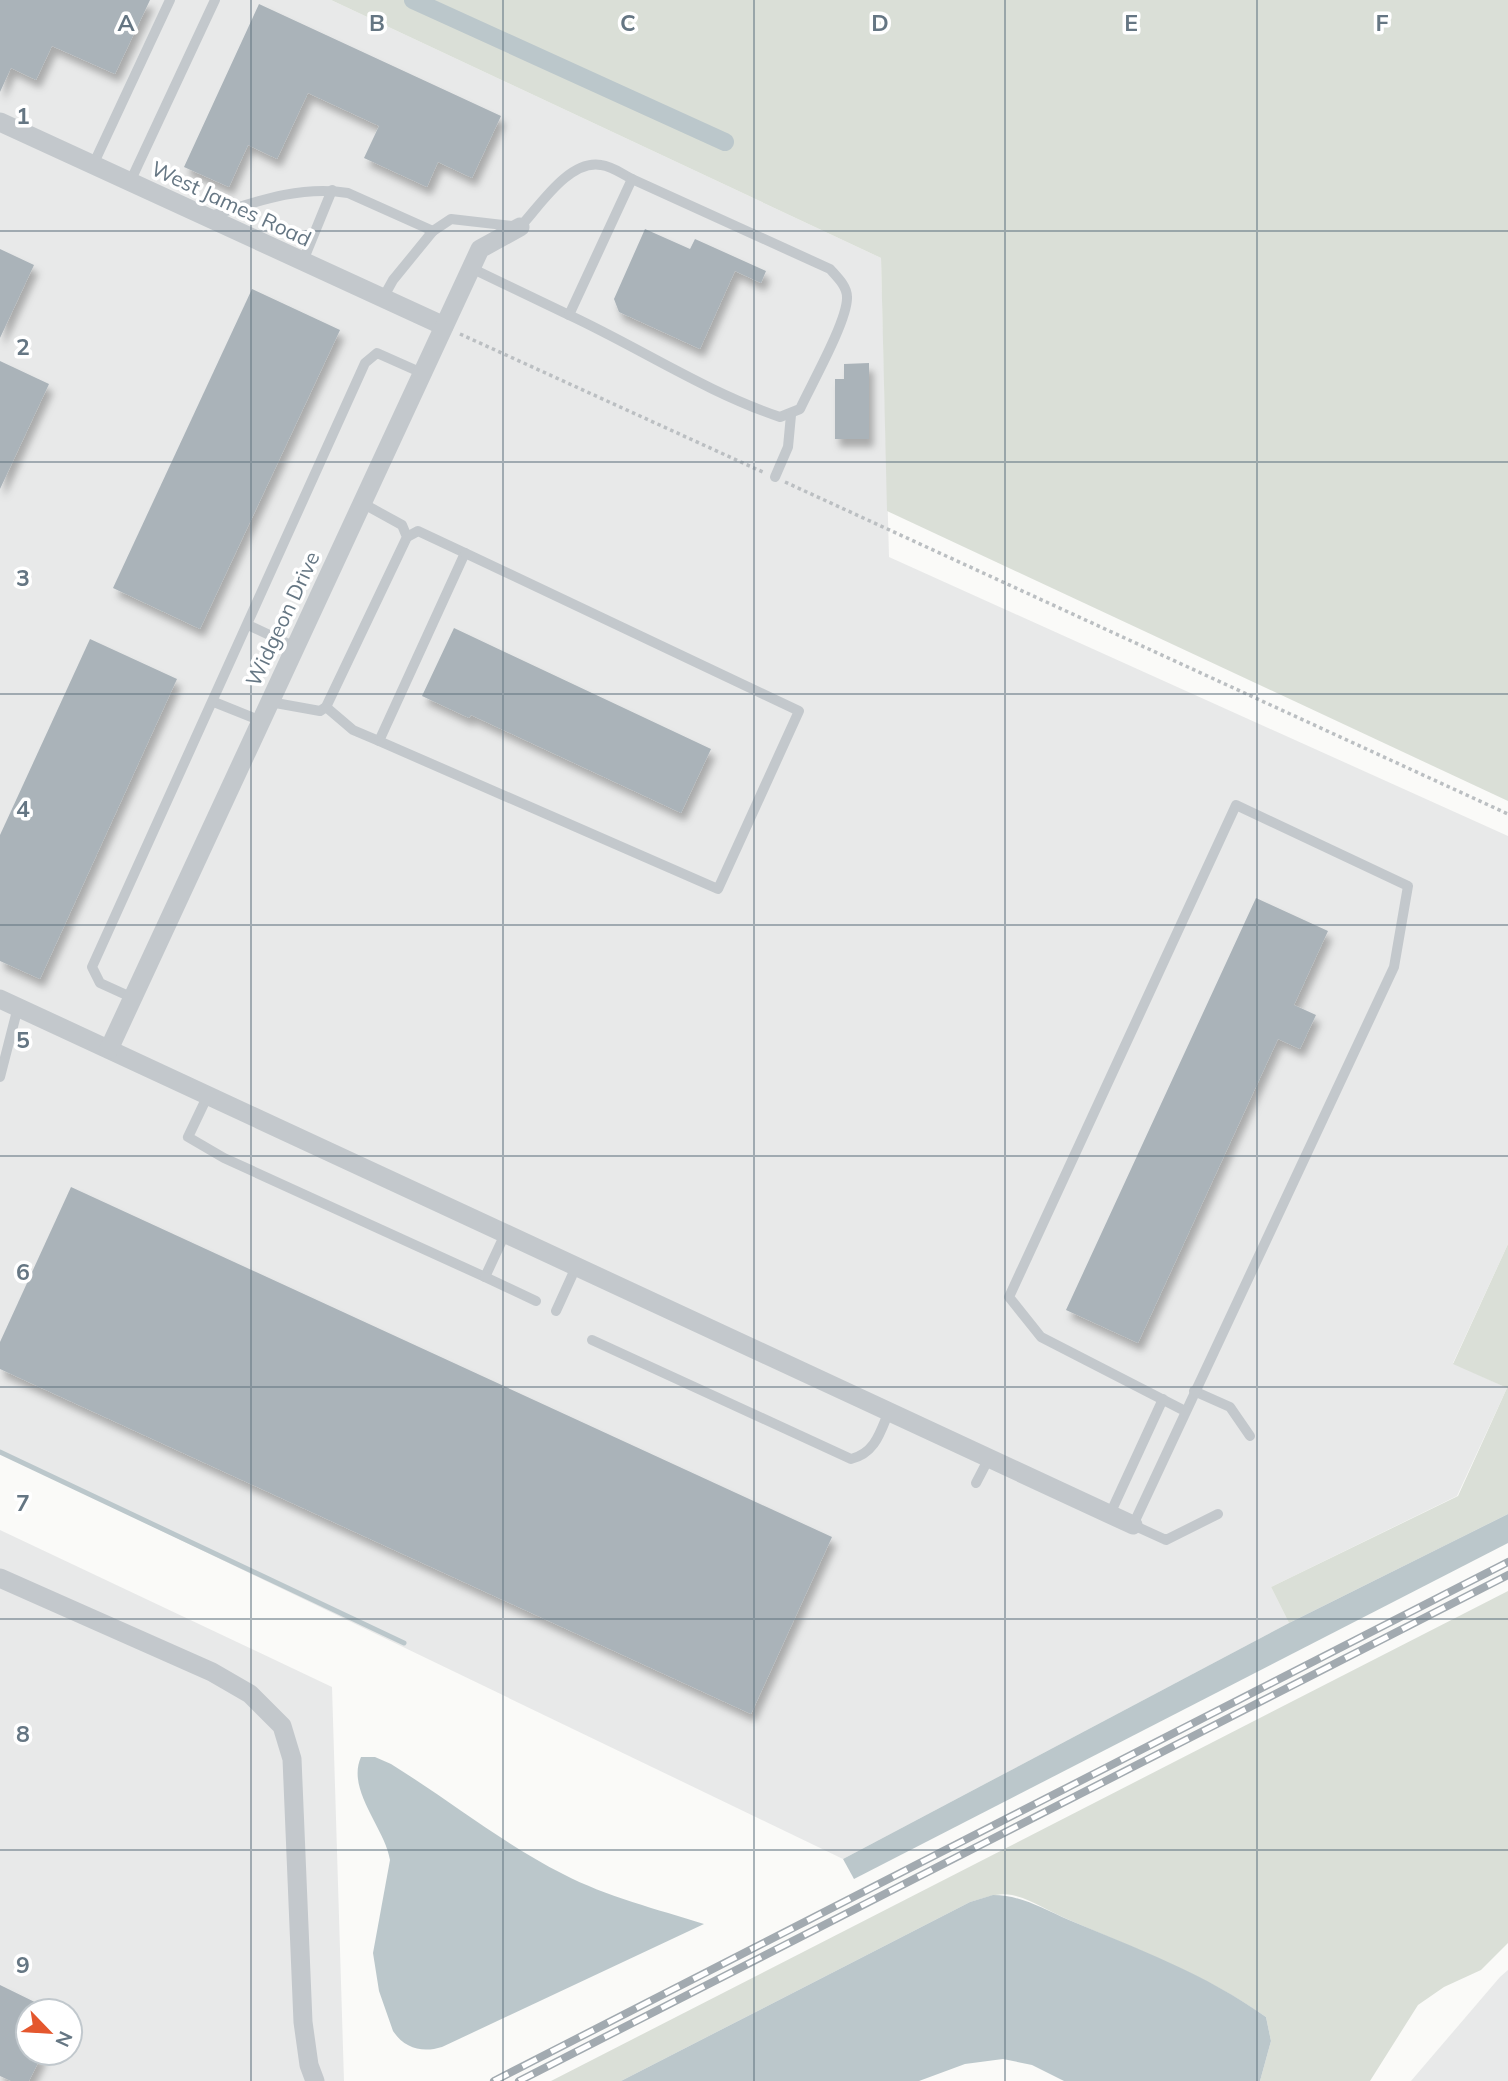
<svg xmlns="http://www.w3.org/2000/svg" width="1508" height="2081" viewBox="0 0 1508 2081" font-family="Mulish,sans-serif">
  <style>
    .built { fill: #e8e9e9; fill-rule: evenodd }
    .green { fill: #dadfd7 }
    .water { fill: #bbc7cb }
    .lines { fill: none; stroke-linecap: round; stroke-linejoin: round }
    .stream { stroke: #bbc7cb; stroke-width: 5 }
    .canal { stroke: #bbc7cb; stroke-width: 18 }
    .building { fill: #aab3b9; filter: url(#shadow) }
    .path { stroke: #bbbfc2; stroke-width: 3.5; stroke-dasharray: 3.5 3.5; stroke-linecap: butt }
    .lane { stroke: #c3c8cc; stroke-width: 10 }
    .street { stroke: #c3c8cc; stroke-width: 19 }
    .rail-casing { stroke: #a2aab0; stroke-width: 8 }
    .rail { stroke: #fff; stroke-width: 5; stroke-dasharray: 16; stroke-linecap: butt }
    .grid { fill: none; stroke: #657683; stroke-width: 2; stroke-opacity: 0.55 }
    .labels { text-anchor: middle; stroke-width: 7; stroke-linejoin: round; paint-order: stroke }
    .street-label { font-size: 21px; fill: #657683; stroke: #fff }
    .grid-label { font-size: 23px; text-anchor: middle; font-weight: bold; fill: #657683; stroke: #fff; stroke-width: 7; stroke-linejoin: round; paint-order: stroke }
  </style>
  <defs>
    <filter id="shadow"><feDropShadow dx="4.5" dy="8" stdDeviation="3.5" flood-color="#0004"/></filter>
  </defs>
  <rect width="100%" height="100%" fill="#fafaf8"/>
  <g class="built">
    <path d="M0,0H331L881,258L889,557L1508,836V1244L1453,1363L1507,1388L1457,1496L1271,1587L1289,1623L843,1859L0,1453Z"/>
    <path d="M0,1530L332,1687L344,2081H0ZM28,2011H70V2053H28Z"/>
    <path d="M1508,1970V2081H1411L1500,1977Z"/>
  </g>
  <g class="green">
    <path d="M331,0H1508V801L887,511L881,258Z"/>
    <path d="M1508,1244V1514L1289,1623L1271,1587L1458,1496L1507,1388L1453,1364Z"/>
    <path d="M1508,1591V1943L1481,1970L1444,1987L1418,2005L1370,2081H1260L1271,2041L1266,2017C1205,1974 1135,1949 1067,1919C1050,1912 1031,1899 1012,1895C998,1892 984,1898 970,1902L621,2081H551Z"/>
  </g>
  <g class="water">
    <path d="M1508,1514V1543L854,1879L843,1859L1289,1623Z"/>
    <path d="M361,1757H375L391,1764C449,1800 502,1843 563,1874C607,1897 657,1909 704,1924L442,2047C423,2053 405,2049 393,2031L379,1991L373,1953L390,1860C385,1828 346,1790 361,1757Z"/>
    <path d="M993,1895C1021,1895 1043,1909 1069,1920C1136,1948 1206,1974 1266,2017L1271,2041L1260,2081H1064L1032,2065L1003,2059L965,2064L919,2081H621L970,1902Z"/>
  </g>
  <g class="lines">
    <path class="stream" d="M0,1452L404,1643"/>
    <path class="canal" d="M413,0L725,142"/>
  </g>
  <g class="building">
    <path d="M0,0H150L115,74L52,46L36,80L11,68L0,92Z"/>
    <path d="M259,4L501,116L472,178L438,162L427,187L364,158L379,126L308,93L277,159L248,145L229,187L184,167Z"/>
    <path d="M645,229L690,249L695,239L766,271L761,283L735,271L700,349L619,312L614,299Z"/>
    <path d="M0,249L34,265L0,338Z"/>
    <path d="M252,289L340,330L200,629L113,588Z"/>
    <path d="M0,361L49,384L0,489Z"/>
    <path d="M869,363V439H835V379H844V364Z"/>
    <path d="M454,628L711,749L681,813L471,715L469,718L422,696Z"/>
    <path d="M90,639L177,679L40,979L0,961V835Z"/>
    <path d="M1256,898L1328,931L1294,1005L1316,1015L1300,1049L1278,1039L1138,1343L1066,1310Z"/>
    <path d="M71,1187L832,1537L751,1714L0,1369V1342Z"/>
    <path d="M0,1985L53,2011H28V2053H43L29,2081H11L0,2076Z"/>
  </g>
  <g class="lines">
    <g class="path">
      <path d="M460,334L765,473"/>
      <path d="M785,482L1508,814"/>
    </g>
    <g class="lane">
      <path d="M93,165L170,0"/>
      <path d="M130,182L215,0"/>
      <path d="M211,216C255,202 300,185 348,193L433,231L393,280L383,298"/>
      <path d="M433,231L451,219L520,227C539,207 569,159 601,165C612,166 622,174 632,179L569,315L471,268"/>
      <path d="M303,261L332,190"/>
      <path d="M569,315C640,348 706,392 780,417L800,409C811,385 848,320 847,297C847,286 837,277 830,269L632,179"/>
      <path d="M775,477L788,447L791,415"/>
      <path d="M248,625L295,647"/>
      <path d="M214,702L261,721"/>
      <path d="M270,702L320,711L326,707L407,537L402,525L362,503"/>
      <path d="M326,707L353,730L379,741L465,553L418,531L407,537"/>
      <path d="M379,741L718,889L799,711L465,553"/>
      <path d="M133,998L100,983L92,967L365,363L377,353L422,373"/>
      <path d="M0,1077L18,1007"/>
      <path d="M208,1095L188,1137L224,1158L485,1277L505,1234"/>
      <path d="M485,1277L536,1301"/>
      <path d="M556,1311L576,1267"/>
      <path d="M592,1340L851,1459C875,1453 880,1433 889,1411"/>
      <path d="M1194,1391L1230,1407L1250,1436"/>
      <path d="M1185,1411L1041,1337L1009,1297L1236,805L1408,886L1394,967L1133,1525L1166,1540L1218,1514"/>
      <path d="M976,1483L989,1458"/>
      <path d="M1110,1514L1163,1399"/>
    </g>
    <g class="street">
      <path d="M0,122L444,326"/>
      <path d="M0,999L1133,1525"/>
      <path d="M109,1049L480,249L520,227"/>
      <path d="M0,1578L212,1672L250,1694L282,1726L292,1759L303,2022L309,2065L315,2081"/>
    </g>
    <defs>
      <g id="rail">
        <path d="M494,2081L1508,1562"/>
        <path d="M519,2081L1508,1575"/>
      </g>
    </defs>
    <use href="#rail" class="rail-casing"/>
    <use href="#rail" class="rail"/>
  </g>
  <path class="grid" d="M251,0V2081M503,0V2081M754,0V2081M1005,0V2081M1257,0V2081M0,231H1508M0,462H1508M0,694H1508M0,925H1508M0,1156H1508M0,1387H1508M0,1619H1508M0,1850H1508"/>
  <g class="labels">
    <g class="street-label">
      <text transform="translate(231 204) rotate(25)" y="7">West James Road</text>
      <text transform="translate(283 619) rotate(-65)" y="7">Widgeon Drive</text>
    </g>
  </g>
  <g class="grid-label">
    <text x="126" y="31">A</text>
    <text x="377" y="31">B</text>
    <text x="628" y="31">C</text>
    <text x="880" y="31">D</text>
    <text x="1131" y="31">E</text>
    <text x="1382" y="31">F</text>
    <text x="23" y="124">1</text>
    <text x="23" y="355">2</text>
    <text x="23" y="586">3</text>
    <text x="23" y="817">4</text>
    <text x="23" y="1048">5</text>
    <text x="23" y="1280">6</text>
    <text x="23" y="1511">7</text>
    <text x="23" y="1742">8</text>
    <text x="23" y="1973">9</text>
  </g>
  <g transform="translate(49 2032) rotate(115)"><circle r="33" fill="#ffffff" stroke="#c1c8cd" stroke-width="2"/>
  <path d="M0-5L12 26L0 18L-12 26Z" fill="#e4572e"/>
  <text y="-10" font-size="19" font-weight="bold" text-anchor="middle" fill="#657683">N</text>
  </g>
</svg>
